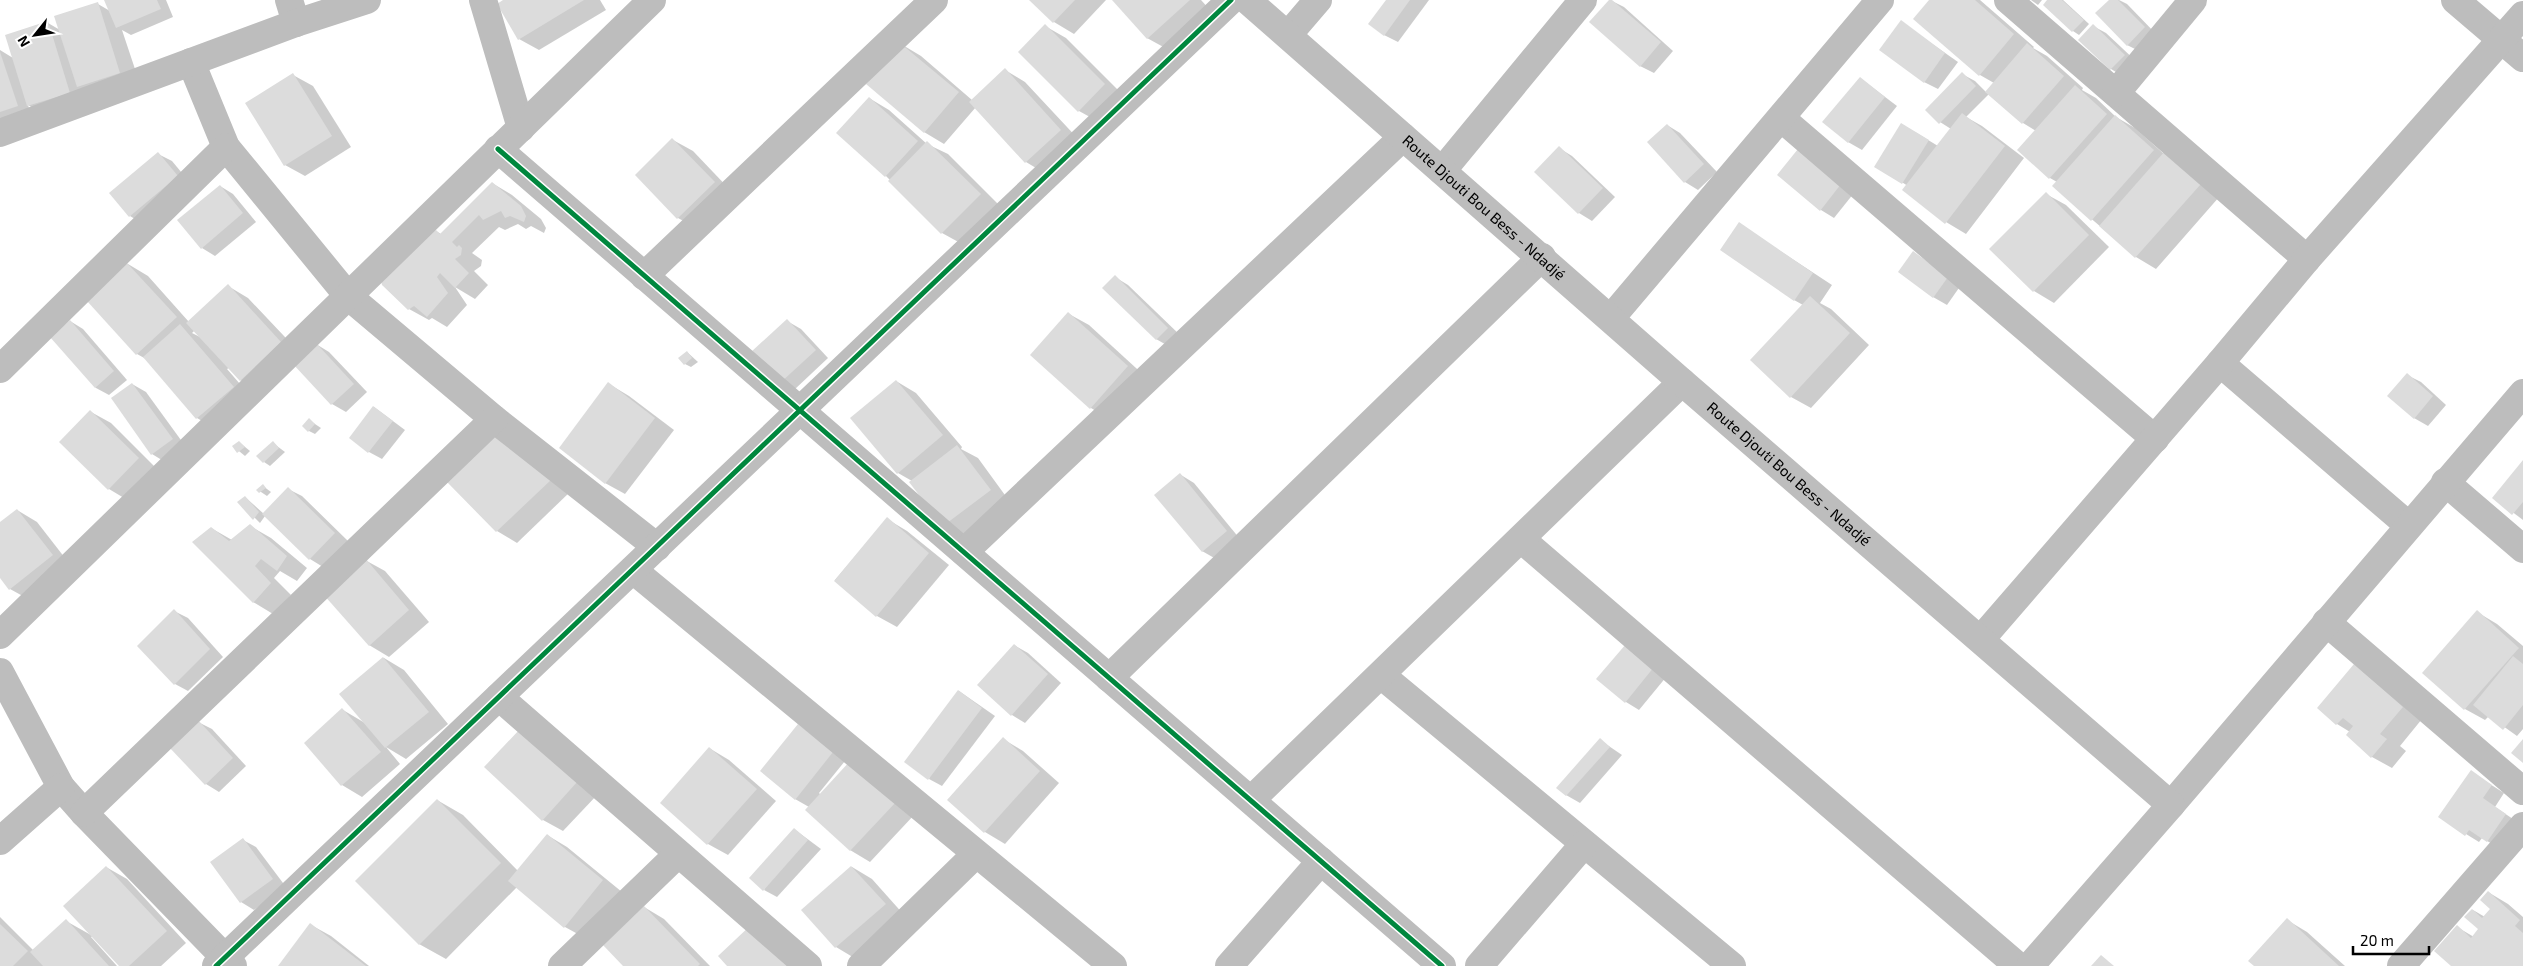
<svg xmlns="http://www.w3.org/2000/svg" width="2523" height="966" viewBox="0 0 2523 966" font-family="'Exo 2',sans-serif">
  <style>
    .shadow { fill: #0003; fill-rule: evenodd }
    .building { fill: #dcdcdc }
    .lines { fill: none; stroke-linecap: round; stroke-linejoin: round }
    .minor { stroke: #bdbdbd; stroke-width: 28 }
    .major { stroke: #bdbdbd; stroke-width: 28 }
    .cycleway-casing { stroke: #fff; stroke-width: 8 }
    .cycleway { stroke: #00873e; stroke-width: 5 }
    .labels { text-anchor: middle; stroke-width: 5; stroke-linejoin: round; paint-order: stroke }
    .street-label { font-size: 15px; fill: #000; stroke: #fff }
  </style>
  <rect width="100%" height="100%" fill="#fff"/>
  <g class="shadow">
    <path d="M106,0H166L173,17L131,35L122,30L140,84L48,117L28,105L31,114L0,124V50L13,58L48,23L60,30L98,4L110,11Z"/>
    <path d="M506,0H600L606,10L539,50L519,39Z"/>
    <path d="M1031,0H1106L1074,34L1054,22Z"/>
    <path d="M1114,0H1201L1211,11L1167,49L1147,38Z"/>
    <path d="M1388,0H1429L1398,42L1384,35Z"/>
    <path d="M1610,0L1624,7L1673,51L1654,73L1640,66Z"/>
    <path d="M1931,0H1980L2034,47L2033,48L2047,56L2083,88L2082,90L2096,98L2116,117L2135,128L2164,154L2220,196L2156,269L2136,257L2053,186L2057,182L2050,178L2036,131L2023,123L1989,94L1966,117L1982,126L2024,158L1966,234L1946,222L1908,186L1876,166L1915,132L1938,146L1951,129L1940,122L1962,74L1975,81L1986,92L1994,83L1980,75Z"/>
    <path d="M2031,0H2042L2038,5Z"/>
    <path d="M2049,0H2063L2089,24L2079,35L2073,31L2045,5Z"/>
    <path d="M2110,0H2119L2127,4L2158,36L2141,52L2127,45Z"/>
    <path d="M1901,22L1958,62L1938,89L1924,82Z"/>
    <path d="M1045,26L1066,38L1124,96L1099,122L1079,111Z"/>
    <path d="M2093,26L2106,33L2138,63L2124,77L2111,69L2080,40Z"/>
    <path d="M901,44L921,56L972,100L1005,70L1025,82L1081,142L1046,174L1026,162L976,107L944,144L924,132Z"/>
    <path d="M293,75L313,86L351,147L305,176L285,165Z"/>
    <path d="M1860,78L1897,106L1862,150L1848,142Z"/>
    <path d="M869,98L889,110L927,144L948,154L1000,206L962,244L942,233L886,176Z"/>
    <path d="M1667,125L1680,133L1717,172L1698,190L1685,182Z"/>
    <path d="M673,140L693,151L734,194L698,229L678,218Z"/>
    <path d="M1559,148L1572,156L1615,197L1592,221L1579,213L1536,172Z"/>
    <path d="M1798,151L1854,193L1834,218L1821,210Z"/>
    <path d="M158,154L172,161L191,184L143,224L130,216Z"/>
    <path d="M492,183L512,195L541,219L546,228L544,233L531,226L526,229L518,224L505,230L499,227L472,253L482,260L481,266L474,271L488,285L475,299L455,287L467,305L447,327L432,318L429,320L409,309L436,231L441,234Z"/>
    <path d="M220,186L233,194L256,222L215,256L202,248Z"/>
    <path d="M2046,194L2066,205L2109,247L2054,303L2034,291Z"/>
    <path d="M1739,224L1832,285L1820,303L1831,309L1869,345L1811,408L1791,397L1803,305L1794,300Z"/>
    <path d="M1914,253L1961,285L1947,305L1933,297Z"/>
    <path d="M128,264L148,276L189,322L228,286L248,298L301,354L260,391L240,380L229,368L227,369L253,399L217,430L197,418L146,359L137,354ZM195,330L200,337L192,333Z"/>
    <path d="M1115,277L1128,285L1181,336L1170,347L1156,339Z"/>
    <path d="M1069,314L1089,325L1148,379L1111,420L1091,408Z"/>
    <path d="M70,321L83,329L127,380L109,395L96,388L52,337Z"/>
    <path d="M787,321L801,329L828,358L794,390L781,382Z"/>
    <path d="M316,344L329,352L367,392L346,412L332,404L295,364Z"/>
    <path d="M687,352L698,362L691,367L685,364Z"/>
    <path d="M2407,375L2421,382L2446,405L2428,426L2414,418Z"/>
    <path d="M896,381L916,393L962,447L961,449L978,458L1010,502L964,537L944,525L912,481L898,473L852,419Z"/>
    <path d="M132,384L146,392L186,447L165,462L152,454Z"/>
    <path d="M609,384L629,396L674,430L625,494L605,483Z"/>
    <path d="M374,407L405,430L382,459L369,452Z"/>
    <path d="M91,412L111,423L158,470L129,501L109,489Z"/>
    <path d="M309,420L321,428L315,434L309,431Z"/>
    <path d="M503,430L571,491L517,543L497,531Z"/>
    <path d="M239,442L250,451L245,456L234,447Z"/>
    <path d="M273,443L285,452L270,466L264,462Z"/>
    <path d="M2523,462V520L2494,498Z"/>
    <path d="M1181,475L1194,483L1240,539L1216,559L1202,551Z"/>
    <path d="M263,486L271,492L267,496L258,490Z"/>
    <path d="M288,489L302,496L348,541L323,567L310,559L265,516L260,523L239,502L245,497L264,514Z"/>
    <path d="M17,510L37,522L72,567L30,600L10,589L0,576V524Z"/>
    <path d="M887,519L907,531L949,565L897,627L877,616L835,580Z"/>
    <path d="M250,526L271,538L307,568L297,581L280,571L274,578L291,595L273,614L253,602L211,528L232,540Z"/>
    <path d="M365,560L385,571L429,622L389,657L369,645Z"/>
    <path d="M174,611L188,618L223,657L188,691L175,684Z"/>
    <path d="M2477,612L2497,624L2523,646V729L2517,736L2489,716L2485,720L2465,709Z"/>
    <path d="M1014,645L1028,653L1061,683L1025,723L1012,715L978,685Z"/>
    <path d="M1626,646L1667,676L1639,710L1626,702L1598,679Z"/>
    <path d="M384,658L404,670L448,724L406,759L386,747L400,764L362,797L342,785L305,743L343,710L365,723Z"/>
    <path d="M2354,666L2374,678L2422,719L2400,746L2406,751L2392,768L2372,757L2350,732L2337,724L2318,708Z"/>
    <path d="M959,691L995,716L942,786L929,779Z"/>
    <path d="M198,722L212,729L246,766L219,792L206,784Z"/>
    <path d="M798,725L845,761L819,793L821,795L851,762L915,814L870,862L850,850L809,807L795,799Z"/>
    <path d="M521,729L598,794L563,831L543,820Z"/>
    <path d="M1003,739L1023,751L1059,783L1005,844L985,832L949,800Z"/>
    <path d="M1600,740L1622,755L1580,803L1566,795Z"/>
    <path d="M709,748L729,760L776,801L728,855L708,844Z"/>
    <path d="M2471,772L2504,793L2495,807L2519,823L2501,849L2482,838L2479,842L2466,834Z"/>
    <path d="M437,800L463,815L518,871L547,835L567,847L622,892L585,938L565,927L517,887L446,959L419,944Z"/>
    <path d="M794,829L821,849L777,897L764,890Z"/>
    <path d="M243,840L256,847L286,887L254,910L241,902Z"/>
    <path d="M106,867L127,879L186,943L161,966H121L93,936L91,937L117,966H0V917L34,951L66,921L91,935Z"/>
    <path d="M852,867L872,879L905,916L856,959L836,947L803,910Z"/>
    <path d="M2488,892L2508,904L2523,917V966H2453L2457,927L2474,937L2480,929L2473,910L2485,917L2492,909Z"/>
    <path d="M644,907L664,919L710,966H625Z"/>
    <path d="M2287,920L2307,932L2345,966H2256Z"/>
    <path d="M311,925L331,936L369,966H279Z"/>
  </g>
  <g class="building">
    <path d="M104,0H157L161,9L116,28Z"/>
    <path d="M503,0H584L518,40L497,4Z"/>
    <path d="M1029,0H1075L1053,23Z"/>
    <path d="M1112,0H1190L1147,39Z"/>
    <path d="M1386,0H1410L1384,36L1368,24Z"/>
    <path d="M1609,0H1612L1661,42L1640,67L1589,22Z"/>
    <path d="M1929,0H1975L2014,34L1979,76L1913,19Z"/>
    <path d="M2047,0H2062L2084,20L2072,32L2043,5Z"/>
    <path d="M2109,0H2118L2145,27L2127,46L2095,13Z"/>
    <path d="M98,2L120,73L77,87L54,16Z"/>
    <path d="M1901,20L1945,53L1924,83L1879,50Z"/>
    <path d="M48,21L70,93L27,106L5,35Z"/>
    <path d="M1045,24L1105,84L1078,112L1018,52Z"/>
    <path d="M2093,24L2125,55L2110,70L2078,40Z"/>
    <path d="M900,43L959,92L924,133L866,84Z"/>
    <path d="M2027,43L2064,76L2022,124L1985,92Z"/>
    <path d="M0,52L18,106L0,112Z"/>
    <path d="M1005,68L1061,130L1025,163L969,102Z"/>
    <path d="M1962,72L1976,86L1939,124L1925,110Z"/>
    <path d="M293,73L332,136L284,166L245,103Z"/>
    <path d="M1860,77L1885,97L1848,143L1822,122Z"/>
    <path d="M2075,85L2107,114L2049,179L2017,150Z"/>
    <path d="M869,97L918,141L885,177L836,133Z"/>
    <path d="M1962,113L2005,146L1945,224L1902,190Z"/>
    <path d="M2115,115L2154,150L2091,221L2052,186Z"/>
    <path d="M1901,123L1929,140L1902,184L1874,167Z"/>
    <path d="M1667,124L1704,164L1684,183L1647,142Z"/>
    <path d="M672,138L715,182L677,219L635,175Z"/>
    <path d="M927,141L981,194L941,234L888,181Z"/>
    <path d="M1559,146L1603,188L1578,214L1534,172Z"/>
    <path d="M1798,149L1841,184L1820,211L1777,175Z"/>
    <path d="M2165,151L2201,184L2135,258L2099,226Z"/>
    <path d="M158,152L178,176L129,217L109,193Z"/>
    <path d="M492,182L521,206L526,216L524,222L510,216L505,218L501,211L483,220L479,215L452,242L457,247L459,245L462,248L461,255L455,259L469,273L455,288L440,273L437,277L448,293L427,317L414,306L408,310L382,285L381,281L418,241L436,230L440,234Z"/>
    <path d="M220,185L243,213L201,249L177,220Z"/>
    <path d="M2046,192L2089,235L2033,292L1989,249Z"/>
    <path d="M1739,222L1813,273L1794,301L1720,250Z"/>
    <path d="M1913,251L1948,277L1933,298L1898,272Z"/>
    <path d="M127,263L177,317L136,355L87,301Z"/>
    <path d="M1115,275L1168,328L1156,340L1102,288Z"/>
    <path d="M228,284L281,342L240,381L186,323Z"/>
    <path d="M1810,296L1850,333L1790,398L1750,360Z"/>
    <path d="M1068,312L1128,366L1090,409L1030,355Z"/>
    <path d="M787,319L816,350L780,383L751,352Z"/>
    <path d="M70,320L114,371L95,388L50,337Z"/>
    <path d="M180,324L234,387L196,419L143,357Z"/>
    <path d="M316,343L354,384L331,405L293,364Z"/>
    <path d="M687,351L692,358L684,365L678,358Z"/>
    <path d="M2407,373L2433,396L2414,419L2387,396Z"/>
    <path d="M896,380L943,435L897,474L850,418Z"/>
    <path d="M608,382L655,418L605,484L559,448Z"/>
    <path d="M132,383L173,439L151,455L111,398Z"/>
    <path d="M373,406L393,421L368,453L349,438Z"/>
    <path d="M90,410L139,458L108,490L59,442Z"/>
    <path d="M309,418L315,424L308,432L302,426Z"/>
    <path d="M503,429L552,479L496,532L447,482Z"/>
    <path d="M239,441L245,447L237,453L232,446Z"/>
    <path d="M273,441L279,448L263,463L256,456Z"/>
    <path d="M957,445L991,490L943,526L909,482Z"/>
    <path d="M2523,460V502L2512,515L2492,498Z"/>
    <path d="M1180,473L1227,531L1202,552L1154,495Z"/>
    <path d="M263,484L266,488L259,493L256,490Z"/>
    <path d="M288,487L335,533L309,560L262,514Z"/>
    <path d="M245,496L259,512L253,520L237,502Z"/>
    <path d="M17,509L53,555L9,590L0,578V522Z"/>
    <path d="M887,517L929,553L876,617L834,581Z"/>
    <path d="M250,524L287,556L277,571L261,559L255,566L271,583L253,603L192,542L211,527L229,541Z"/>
    <path d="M365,558L409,610L369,646L323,594Z"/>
    <path d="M174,609L210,649L174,685L137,646Z"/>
    <path d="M2477,610L2519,648L2464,710L2422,673Z"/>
    <path d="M1014,644L1048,674L1011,716L977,685Z"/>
    <path d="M1626,644L1654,667L1625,703L1596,679Z"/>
    <path d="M2513,656L2523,664V705L2503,730L2473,705Z"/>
    <path d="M383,657L429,712L385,748L339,694Z"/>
    <path d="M2354,664L2403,707L2380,734L2387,739L2371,758L2346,735L2353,726L2343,718L2336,725L2317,708Z"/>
    <path d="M958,690L982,708L928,780L904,762Z"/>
    <path d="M342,708L381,752L341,786L304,743Z"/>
    <path d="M198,720L233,758L205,785L169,747Z"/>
    <path d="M798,724L833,752L795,800L760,771Z"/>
    <path d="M521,728L578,781L542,821L484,767Z"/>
    <path d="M1003,737L1040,771L984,833L947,800Z"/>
    <path d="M1600,738L1610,747L1566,796L1556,788Z"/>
    <path d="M2523,739V763L2511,753Z"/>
    <path d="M709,747L757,789L707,845L660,803Z"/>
    <path d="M851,760L896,802L850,851L805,810Z"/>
    <path d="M2471,770L2492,785L2483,798L2506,814L2487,842L2469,830L2465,836L2438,817Z"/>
    <path d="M437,799L501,863L419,945L355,881Z"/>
    <path d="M794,828L808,840L763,891L749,878Z"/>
    <path d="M547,834L603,880L564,928L508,881Z"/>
    <path d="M243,838L273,879L240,903L210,862Z"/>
    <path d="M106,866L167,931L129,966H119L63,906Z"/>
    <path d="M851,866L886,904L835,948L801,910Z"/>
    <path d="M2488,891L2520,920L2515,926L2523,933V966H2451L2434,951L2457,925L2471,938L2478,929L2464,917L2472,909L2482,918L2490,909L2480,900Z"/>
    <path d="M644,906L700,964L698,966H623L603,945Z"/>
    <path d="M2287,918L2339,966H2254L2248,961Z"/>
    <path d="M66,919L109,966H43L30,952Z"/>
    <path d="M310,923L366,966H278Z"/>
    <path d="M0,924L28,951L13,966H0Z"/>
    <path d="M752,924L791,966H727L718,956Z"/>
    <path d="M2101,955L2114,966H2091Z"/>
  </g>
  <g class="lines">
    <g class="minor">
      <path d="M289,0L296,23"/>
      <path d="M483,0L521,128"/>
      <path d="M2008,0L2307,259"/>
      <path d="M2455,0L2523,58"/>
      <path d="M1288,35L1318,0"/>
      <path d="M191,62L226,147L348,296L494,419L657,547"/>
      <path d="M2116,93L2193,0"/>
      <path d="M1781,118L2155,439"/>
      <path d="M0,133L296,23L367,0"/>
      <path d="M498,149L1442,966"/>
      <path d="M1442,171L1583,0"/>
      <path d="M644,276L934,0"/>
      <path d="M1611,318L1880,0"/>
      <path d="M2220,363L2408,525"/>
      <path d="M0,369L226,147"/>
      <path d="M2445,482L2523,549"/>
      <path d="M1521,539L2018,966"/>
      <path d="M964,552L1403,137"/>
      <path d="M633,570L1113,966"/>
      <path d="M2326,622L2523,791"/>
      <path d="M0,635L652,0"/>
      <path d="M1981,639L2220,363L2307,259L2523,15"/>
      <path d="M0,672L61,787L84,813L233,966"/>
      <path d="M1381,675L1732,966"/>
      <path d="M1109,678L1542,257"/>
      <path d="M499,697L808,966"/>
      <path d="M1251,800L1682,382"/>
      <path d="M2171,805L2523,393"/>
      <path d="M84,813L494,419"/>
      <path d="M0,841L61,787"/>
      <path d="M216,966L1231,0"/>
      <path d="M562,966L678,854"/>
      <path d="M861,966L976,854"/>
      <path d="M1229,966L1321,861"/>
      <path d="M1479,966L1584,844"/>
      <path d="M2401,966L2523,826"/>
    </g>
    <path class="major" id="s1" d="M1247,0L1682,382L2171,805L2030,966"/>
    <defs>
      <g id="cycleway">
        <path d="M498,149L1442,966"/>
        <path d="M216,966L1231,0"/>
      </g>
    </defs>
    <use href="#cycleway" class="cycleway-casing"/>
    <use href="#cycleway" class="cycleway"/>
  </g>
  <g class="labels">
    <g class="street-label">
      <text dy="5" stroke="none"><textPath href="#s1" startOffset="315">Route Djouti Bou Bess - Ndadjé</textPath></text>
      <text dy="5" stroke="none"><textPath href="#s1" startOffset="720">Route Djouti Bou Bess - Ndadjé</textPath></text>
    </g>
  </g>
  <g transform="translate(35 35) rotate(240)" stroke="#ffffff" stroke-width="4" paint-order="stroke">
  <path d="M0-4L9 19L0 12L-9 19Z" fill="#000000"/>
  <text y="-8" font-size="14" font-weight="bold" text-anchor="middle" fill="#000000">N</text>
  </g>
  <path d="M2353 946v8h76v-8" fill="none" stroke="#000000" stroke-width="2.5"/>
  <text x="2360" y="946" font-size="15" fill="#000000" stroke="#ffffff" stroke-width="4" paint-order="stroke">20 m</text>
</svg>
